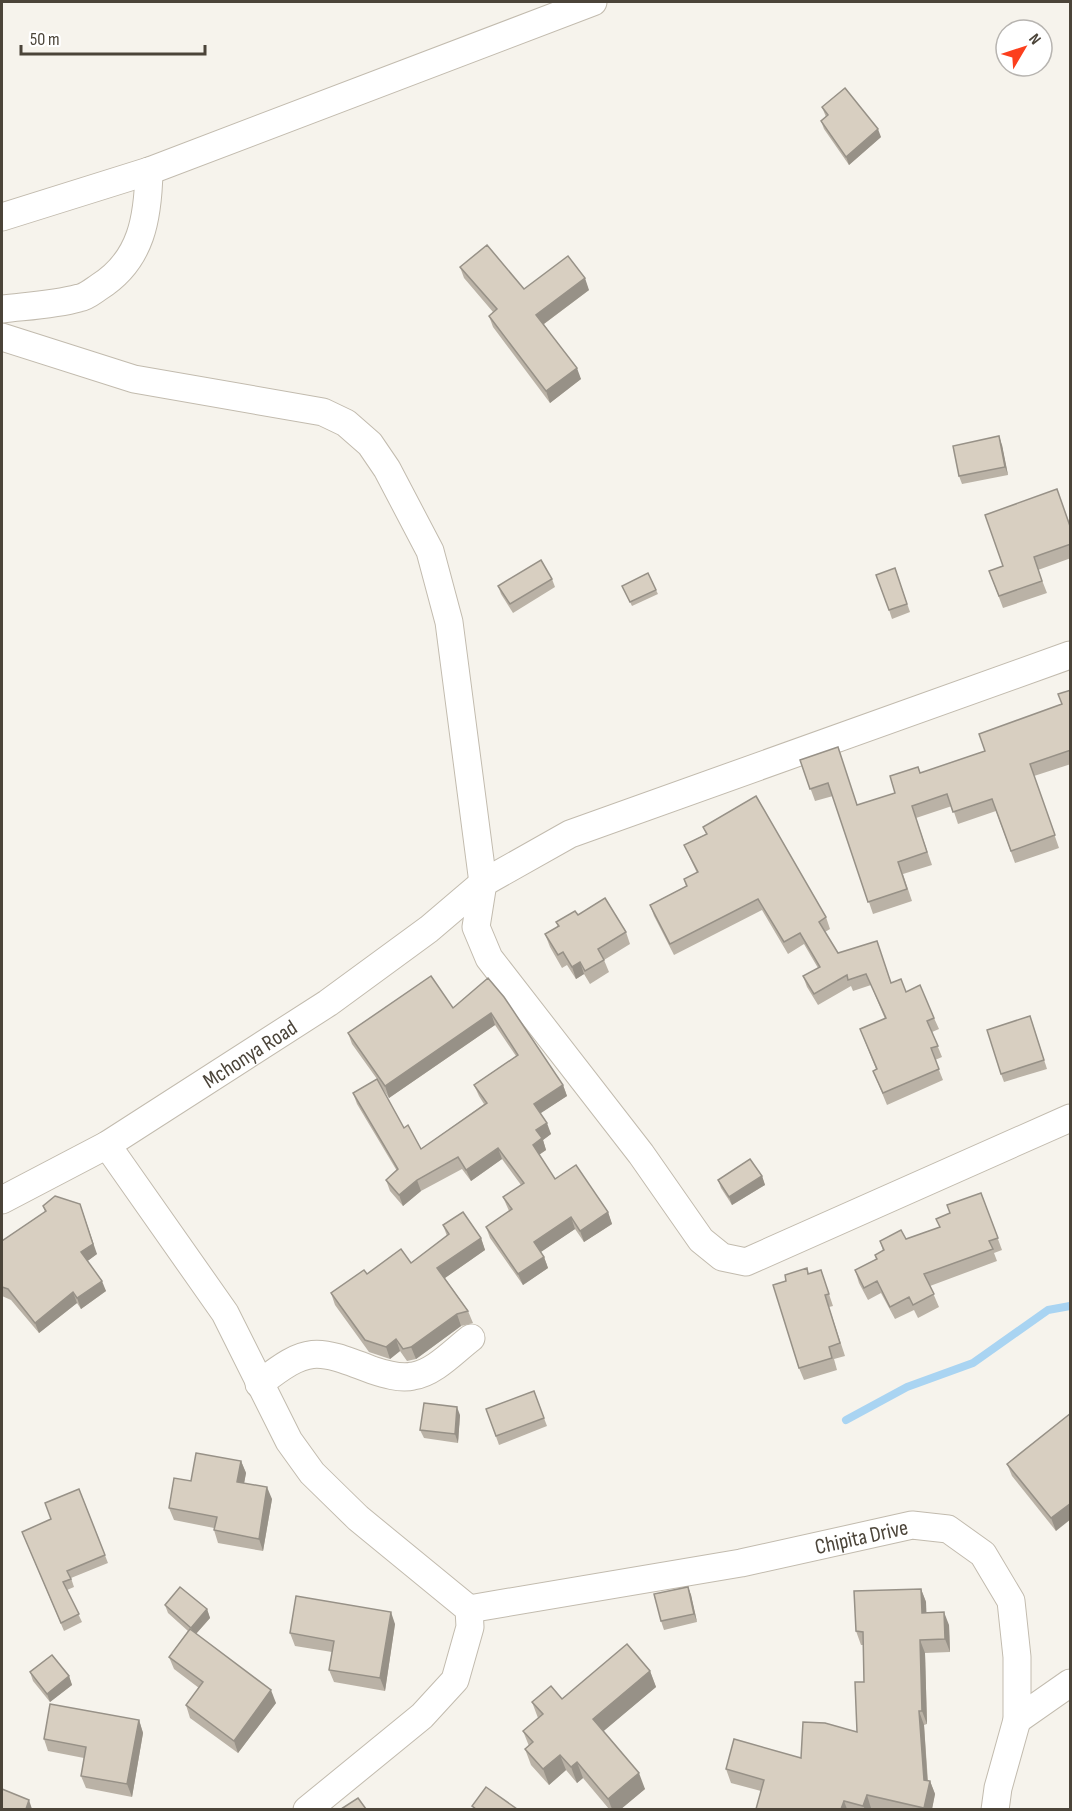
<svg xmlns="http://www.w3.org/2000/svg" width="1072" height="1811" viewBox="0 0 1072 1811" font-family="'Sofia Sans Condensed',sans-serif">
  <style>
    .lines { fill: none; stroke-linecap: round; stroke-linejoin: round }
    .stream { stroke: #a9d4f2; stroke-width: 8 }
    .minor-casing { stroke: #c2bbae; stroke-width: 29 }
    .minor { stroke: #fff; stroke-width: 27 }
    .wall { fill: #bab2a6; fill-rule: evenodd }
    .shaded-wall { fill: #979187 }
    .building { fill: #d8cfc1; stroke: #979187; stroke-width: 1.5 }
    .labels { text-anchor: middle; stroke-width: 6; stroke-linejoin: round; paint-order: stroke }
    .street-label { font-size: 22px; fill: #4b4439; stroke: #fff }
  </style>
  <rect width="100%" height="100%" fill="#f6f3ec"/>
  <g class="lines">
    <path class="stream" d="M846,1420L907,1387L973,1363L1048,1310L1070,1306"/>
    <defs>
      <g id="minor">
        <path d="M2,217L149,171L593,2"/>
        <path d="M2,309C27,306 54,305 79,298C86,297 93,291 99,287C142,260 148,217 149,171"/>
        <path d="M2,337L134,379L323,412L346,423L370,444L387,469L430,551L449,622L483,883L476,927L489,958L641,1154L701,1240L722,1257L746,1262L1070,1118"/>
        <path d="M107,1145L225,1313L289,1441L312,1473L358,1518L469,1609L470,1627L455,1680L422,1716L307,1810"/>
        <path id="s1" d="M2,1200L107,1145L328,1003L429,929L483,883L570,834L1070,655"/>
        <path d="M259,1384C308,1346 315,1348 372,1370C384,1374 400,1379 413,1376C434,1373 454,1351 471,1338"/>
        <path id="s2" d="M469,1609L741,1563L912,1525L948,1529L983,1554L1011,1601L1017,1657V1720L998,1788L995,1810"/>
        <path d="M1017,1720L1070,1683"/>
      </g>
    </defs>
    <use href="#minor" class="minor-casing"/>
    <use href="#minor" class="minor"/>
  </g>
  <g class="wall">
    <path d="M822,107L881,137L849,165L824,129L821,121L826,117Z"/>
    <path d="M460,267L524,289L589,290L544,324L581,379L550,403L493,327L489,316L493,312L464,278Z"/>
    <path d="M1002,445L1008,475L962,484L959,476Z"/>
    <path d="M1071,528V558L1038,570L1047,593L1003,608L989,571L1003,566Z"/>
    <path d="M895,568L910,612L892,619L889,610Z"/>
    <path d="M552,579L555,587L513,613L501,594L498,586Z"/>
    <path d="M622,586L656,590L658,594L632,606Z"/>
    <path d="M1071,690V764L1034,776L1059,848L1015,863L996,811L958,824L952,806L916,818L932,865L903,874L912,901L873,914L833,796L815,801L800,760L858,805L895,793L920,773L985,751L1062,704Z"/>
    <path d="M703,827L826,917L830,929L825,932L838,953L906,992L934,1018L939,1029L932,1032L942,1057L935,1060L943,1080L887,1105L873,1071L876,1069L860,1029L885,1019L871,985L853,991L851,986L818,1005L807,987L803,976L818,968L804,944L788,954L762,910L674,955L654,916L650,905L686,886L684,879L697,873L689,856L684,845L706,834Z"/>
    <path d="M578,915L626,932L630,944L604,960L609,972L590,984L584,974L576,979L567,965L562,968L550,947L545,934L558,927L556,922Z"/>
    <path d="M488,978L563,1085L567,1096L540,1113L551,1134L543,1140L546,1150L539,1155L555,1179L608,1212L612,1224L584,1242L575,1229L540,1252L544,1257L548,1268L523,1285L490,1238L486,1227L509,1211L503,1197L521,1185L502,1159L471,1181L462,1169L421,1191L403,1206L390,1191L386,1180L397,1171L357,1104L353,1093L377,1079L352,1044L348,1033L453,1008ZM495,1025L516,1056L474,1085L479,1096L484,1104L421,1149L404,1128L377,1080L389,1098Z"/>
    <path d="M1033,1025L1047,1069L1004,1082L1001,1074Z"/>
    <path d="M762,1176L765,1185L732,1205L721,1188L718,1180Z"/>
    <path d="M981,1193L1002,1250L994,1253L997,1261L930,1286L939,1307L918,1318L914,1310L895,1319L881,1293L868,1300L859,1283L855,1270L876,1259L875,1255L883,1251L880,1241L906,1239L940,1227L950,1213Z"/>
    <path d="M43,1206L97,1254L87,1261L106,1291L81,1309L77,1303L39,1333L11,1300L2,1296V1241L45,1212Z"/>
    <path d="M443,1225L481,1238L485,1250L445,1278L468,1311L473,1323L461,1326L416,1359L407,1361L400,1351L390,1359L369,1352L335,1305L331,1293L367,1274L411,1263L447,1236Z"/>
    <path d="M807,1268L809,1274L821,1270L833,1306L829,1307L845,1356L834,1359L837,1370L804,1380L799,1368L786,1281Z"/>
    <path d="M534,1391L547,1426L499,1445L486,1409Z"/>
    <path d="M1071,1413L1056,1531L1012,1476L1007,1464Z"/>
    <path d="M460,1415L458,1443L424,1438L420,1430Z"/>
    <path d="M241,1461L246,1473L244,1483L272,1499L263,1551L218,1543L214,1530V1528L174,1520L169,1508L191,1481Z"/>
    <path d="M79,1489L108,1563L71,1578L74,1587L67,1590L82,1622L64,1631L22,1532L51,1519Z"/>
    <path d="M688,1587L691,1595L697,1622L664,1630L661,1621Z"/>
    <path d="M921,1589L926,1602V1613L949,1625L950,1652L925,1653L927,1724L924,1725L928,1781H930L935,1794L932,1809H877L871,1808V1809H756L761,1791L731,1783L726,1769L801,1758L857,1732L864,1682L863,1645H861L856,1631Z"/>
    <path d="M165,1605L207,1609L210,1618L196,1634L276,1703L238,1753L190,1718L186,1705L199,1688L174,1669L169,1657L188,1631L168,1613Z"/>
    <path d="M395,1624L385,1691L334,1682L329,1670L332,1652L295,1646L290,1633Z"/>
    <path d="M650,1671L656,1687L603,1731L645,1789L621,1809H609L583,1778L577,1783L566,1770L549,1785L531,1765L525,1749L529,1746L523,1731L538,1718L532,1702L562,1699Z"/>
    <path d="M30,1672L69,1676L72,1685L50,1702L33,1681Z"/>
    <path d="M139,1720L143,1733L132,1797L86,1788L81,1776L84,1758L48,1751L44,1739Z"/>
  </g>
  <g class="shaded-wall">
    <path d="M878,129L881,137L849,165L846,157Z"/>
    <path d="M585,278L589,290L541,326L536,315Z"/>
    <path d="M577,368L581,379L550,403L546,391Z"/>
    <path d="M999,436L1002,445L1008,475L1005,467Z"/>
    <path d="M580,962L584,974L576,979L572,967Z"/>
    <path d="M491,1013L495,1025L389,1098L385,1086Z"/>
    <path d="M563,1085L567,1096L538,1115L534,1104Z"/>
    <path d="M547,1123L551,1134L543,1140L546,1150L537,1156L533,1145L536,1130Z"/>
    <path d="M498,1148L502,1159L471,1181L466,1170Z"/>
    <path d="M762,1176L765,1185L732,1205L729,1197Z"/>
    <path d="M417,1180L421,1191L403,1206L399,1195Z"/>
    <path d="M80,1204L97,1254L85,1263L81,1252Z"/>
    <path d="M608,1212L612,1224L584,1242L580,1231Z"/>
    <path d="M571,1217L575,1229L538,1254L534,1242Z"/>
    <path d="M481,1238L485,1250L442,1280L437,1268Z"/>
    <path d="M544,1257L548,1268L523,1285L518,1274Z"/>
    <path d="M102,1281L106,1291L81,1309L77,1298Z"/>
    <path d="M73,1292L77,1303L39,1333L35,1323Z"/>
    <path d="M457,1314L461,1326L416,1359L411,1347Z"/>
    <path d="M396,1339L400,1351L390,1359L386,1347Z"/>
    <path d="M457,1407L460,1415L458,1443L455,1434Z"/>
    <path d="M241,1461L246,1473L242,1494L237,1482Z"/>
    <path d="M267,1487L272,1499L263,1551L259,1539Z"/>
    <path d="M1071,1503V1519L1056,1531L1051,1518Z"/>
    <path d="M688,1587L691,1595L697,1622L694,1614Z"/>
    <path d="M921,1589L926,1602L927,1626L922,1613Z"/>
    <path d="M207,1609L210,1618L194,1636L191,1628Z"/>
    <path d="M391,1612L395,1624L385,1691L380,1678Z"/>
    <path d="M944,1612L949,1625L950,1652L945,1639Z"/>
    <path d="M920,1640L925,1653L927,1724L922,1711Z"/>
    <path d="M650,1671L656,1687L599,1735L593,1719Z"/>
    <path d="M69,1676L72,1685L50,1702L47,1694Z"/>
    <path d="M271,1690L276,1703L238,1753L234,1741Z"/>
    <path d="M919,1711L924,1725L928,1789L930,1781L935,1794L932,1809H925L924,1808V1780Z"/>
    <path d="M139,1720L143,1733L132,1797L127,1784Z"/>
    <path d="M560,1755L566,1770L549,1785L543,1769Z"/>
    <path d="M577,1762L583,1778L577,1783L571,1767Z"/>
    <path d="M639,1773L645,1789L621,1809H612L608,1799Z"/>
    <path d="M867,1795L871,1808V1809H865L863,1806Z"/>
    <path d="M29,1800L32,1809H26Z"/>
    <path d="M844,1801L847,1809H841Z"/>
  </g>
  <g class="building">
    <path d="M845,88L878,129L846,157L821,121L828,115L822,107Z"/>
    <path d="M487,245L524,289L568,256L585,278L536,315L577,368L546,391L489,316L497,309L460,267Z"/>
    <path d="M999,436L1005,467L959,476L953,446Z"/>
    <path d="M1057,489L1071,529V544L1034,557L1042,581L999,596L989,571L1003,566L985,515Z"/>
    <path d="M541,560L552,579L510,604L498,586Z"/>
    <path d="M895,568L907,604L889,610L876,575Z"/>
    <path d="M648,573L656,590L630,602L622,586Z"/>
    <path d="M1071,690V750L1030,764L1055,835L1011,851L992,799L953,812L947,794L912,806L927,852L898,862L907,889L868,902L828,783L810,789L800,760L838,747L857,805L895,793L890,776L918,767L920,773L985,751L979,734L1062,704L1058,694Z"/>
    <path d="M756,796L826,917L819,922L838,953L877,941L891,983L901,979L906,992L920,985L934,1018L927,1021L938,1046L931,1048L939,1069L883,1093L873,1071L877,1069L860,1029L886,1018L866,974L848,980L847,975L814,994L803,976L820,967L800,933L784,942L758,899L670,944L650,905L687,886L684,879L698,872L684,845L707,834L703,827Z"/>
    <path d="M605,898L626,932L598,949L604,960L585,971L580,962L572,967L563,952L558,955L545,934L559,926L556,922L575,911L578,915Z"/>
    <path d="M431,976L453,1008L488,978L504,997L563,1085L534,1104L547,1123L536,1130L542,1138L533,1145L555,1179L576,1165L608,1212L580,1231L571,1217L534,1242L544,1257L518,1274L486,1227L512,1209L503,1197L524,1183L498,1148L466,1170L458,1157L417,1180L399,1195L386,1180L398,1169L353,1093L377,1079L404,1128L408,1125L421,1149L487,1103L474,1085L518,1055L491,1013L385,1086L348,1033Z"/>
    <path d="M1030,1016L1044,1060L1001,1074L987,1030Z"/>
    <path d="M750,1159L762,1176L729,1197L718,1180Z"/>
    <path d="M981,1193L998,1238L989,1241L993,1249L924,1274L934,1294L913,1305L909,1297L890,1307L877,1281L864,1288L855,1270L877,1259L875,1255L884,1250L880,1241L901,1230L906,1239L940,1227L936,1219L950,1213L947,1205Z"/>
    <path d="M55,1196L80,1204L93,1244L81,1252L102,1281L77,1298L73,1292L35,1323L8,1289L2,1287V1241L46,1211L43,1206Z"/>
    <path d="M463,1212L481,1238L437,1268L468,1311L457,1314L411,1347L403,1349L396,1339L386,1347L365,1340L331,1293L364,1270L367,1274L401,1249L411,1263L449,1234L443,1225Z"/>
    <path d="M807,1268L808,1274L821,1270L829,1294L825,1295L840,1343L829,1347L832,1358L799,1368L773,1285L786,1281L785,1275Z"/>
    <path d="M534,1391L544,1418L496,1436L486,1409Z"/>
    <path d="M424,1403L457,1407L455,1434L420,1430Z"/>
    <path d="M1071,1413V1503L1051,1518L1007,1464Z"/>
    <path d="M196,1453L241,1461L237,1482L267,1487L259,1539L214,1530L217,1517L169,1508L174,1478L191,1481Z"/>
    <path d="M79,1489L105,1555L67,1571L71,1579L63,1582L79,1614L61,1623L22,1532L51,1519L45,1503Z"/>
    <path d="M180,1587L207,1609L191,1628L165,1605Z"/>
    <path d="M688,1587L694,1614L661,1621L654,1594Z"/>
    <path d="M921,1589L922,1613L944,1612L945,1639L920,1640L922,1711H919L924,1780L930,1781L924,1808L867,1795L863,1806L844,1801L841,1809H756L764,1780L726,1769L734,1739L801,1758L803,1722L825,1723L857,1732L855,1682H864L863,1632L856,1631L854,1591Z"/>
    <path d="M296,1596L391,1612L380,1678L329,1670L334,1641L290,1633Z"/>
    <path d="M190,1629L271,1690L234,1741L186,1705L203,1682L169,1657Z"/>
    <path d="M627,1644L650,1671L593,1719L639,1773L608,1799L577,1762L571,1767L560,1755L543,1769L525,1749L533,1742L523,1731L543,1714L532,1702L551,1686L562,1699Z"/>
    <path d="M52,1655L69,1676L47,1694L30,1672Z"/>
    <path d="M50,1704L139,1720L127,1784L81,1776L86,1747L44,1739Z"/>
    <path d="M486,1787L517,1809H476L472,1806Z"/>
    <path d="M2,1789L29,1800L26,1809H2Z"/>
    <path d="M358,1798L366,1809H341Z"/>
  </g>
  <g class="labels">
    <g class="street-label">
      <text dy="8" stroke="none"><textPath href="#s1" startOffset="288">Mchonya Road</textPath></text>
      <text dy="8" stroke="none"><textPath href="#s2" startOffset="399">Chipita Drive</textPath></text>
    </g>
  </g>
  <rect width="1072" height="1811" fill="none" stroke="#4b4439" stroke-width="6"/>
  <g transform="translate(1024 48) rotate(51)"><circle r="28" fill="#ffffff" stroke="#b7b4b0" stroke-width="1.5"/>
  <path d="M0-4.5L10 22L0 15L-10 22Z" fill="#fc3f1d"/>
  <text y="-9" font-size="16" font-weight="bold" text-anchor="middle" fill="#4b4439">N</text>
  </g>
  <path d="M21 45v9h184v-9" fill="none" stroke="#4b4439" stroke-width="3"/>
  <text x="30" y="45" font-size="18" fill="#4b4439" stroke="#ffffff" stroke-width="4.5" paint-order="stroke">50 m</text>
</svg>
